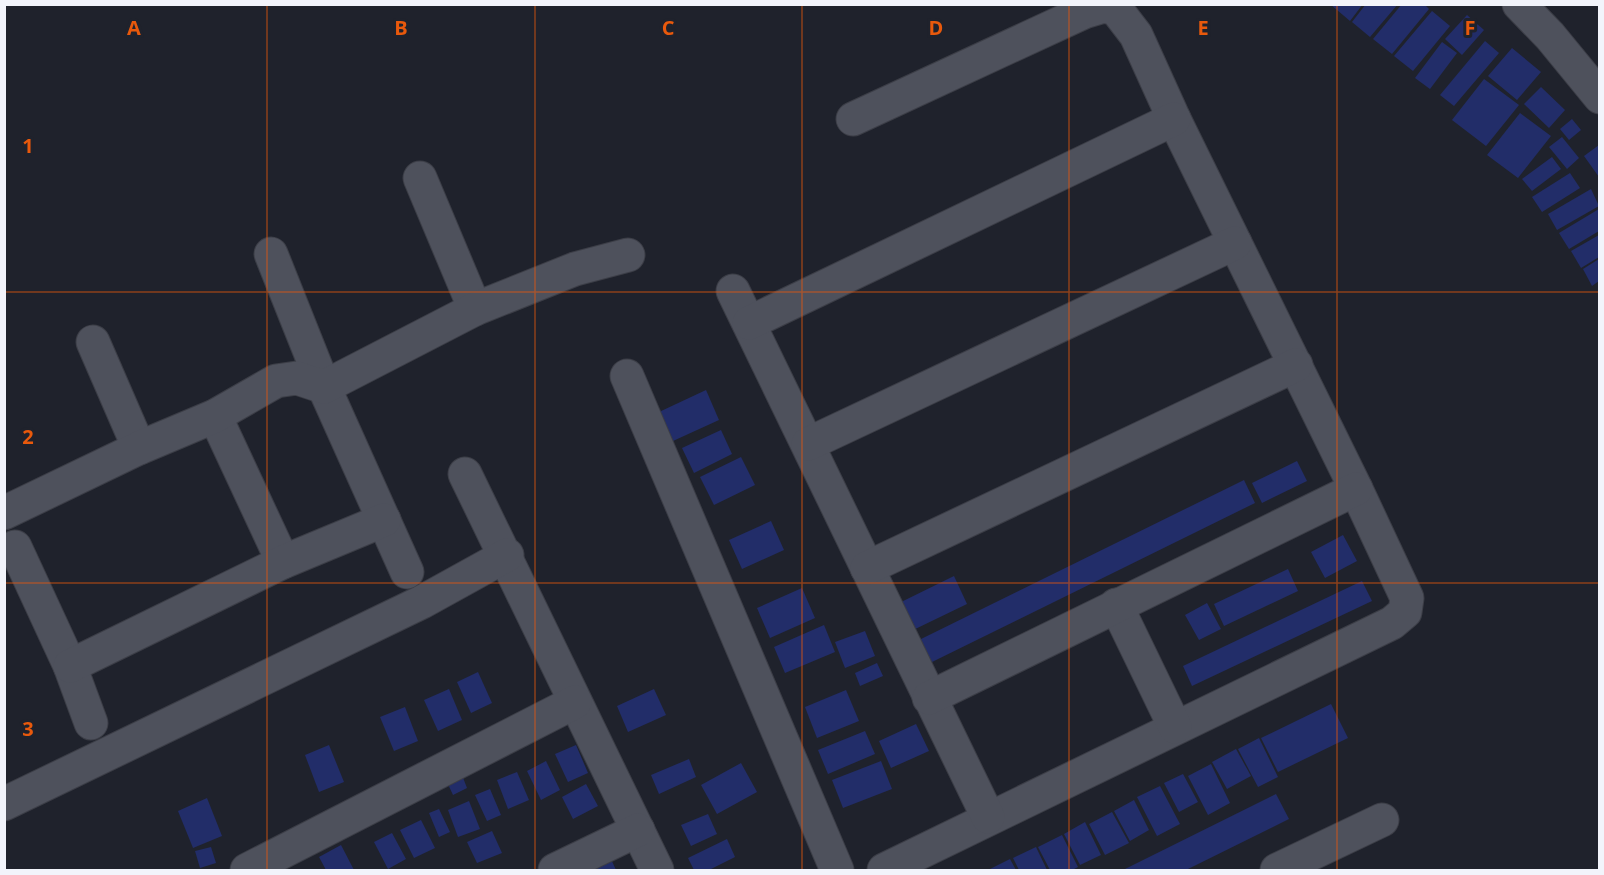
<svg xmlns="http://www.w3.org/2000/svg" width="1604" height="875" viewBox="0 0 1604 875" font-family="'Open Sans',sans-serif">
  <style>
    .building { fill: #222d69 }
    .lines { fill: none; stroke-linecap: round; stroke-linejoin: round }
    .street-casing { stroke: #3c3e47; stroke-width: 35 }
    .street { stroke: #4e515c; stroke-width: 33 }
    .grid { fill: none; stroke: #e8590c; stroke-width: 1.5; stroke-opacity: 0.55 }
    .grid-label { font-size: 20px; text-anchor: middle; font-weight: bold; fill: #e8590c; stroke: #1f222c; stroke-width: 6; stroke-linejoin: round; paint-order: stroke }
  </style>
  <rect width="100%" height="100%" fill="#1f222c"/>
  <g class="building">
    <path d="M1330,4H1363L1350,21Z"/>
    <path d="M1366,4H1398L1370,37L1352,22Z"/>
    <path d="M1402,4H1424L1429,9L1392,54L1373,39Z"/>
    <path d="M1432,11L1450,26L1413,71L1394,56Z"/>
    <path d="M1467,15L1484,30L1462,55L1445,39Z"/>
    <path d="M1485,41L1499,53L1454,106L1440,95Z"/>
    <path d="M1442,42L1457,53L1430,89L1415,78Z"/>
    <path d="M1512,48L1541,72L1517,100L1488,76Z"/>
    <path d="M1484,79L1519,105L1486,146L1452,120Z"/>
    <path d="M1541,87L1565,110L1549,128L1524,104Z"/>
    <path d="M1520,113L1551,136L1518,178L1487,155Z"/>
    <path d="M1572,119L1581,130L1569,140L1560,129Z"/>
    <path d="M1562,137L1579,158L1567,169L1549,147Z"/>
    <path d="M1599,145V177L1584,156Z"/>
    <path d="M1552,157L1561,169L1532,191L1522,179Z"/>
    <path d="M1570,173L1580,188L1542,212L1532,197Z"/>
    <path d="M1591,189L1599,206L1557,230L1548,214Z"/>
    <path d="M1599,209V231L1569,249L1559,233Z"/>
    <path d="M1599,235V257L1581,268L1571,251Z"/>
    <path d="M1599,259V281L1592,286L1583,269Z"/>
    <path d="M706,390L719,420L673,441L659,412Z"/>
    <path d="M721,430L732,454L694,473L682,448Z"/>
    <path d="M741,457L755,485L714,505L700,477Z"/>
    <path d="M1297,461L1307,481L1262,503L1252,483Z"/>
    <path d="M1244,480L1255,503L930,663L919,640Z"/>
    <path d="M771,521L784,550L742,569L729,540Z"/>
    <path d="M1343,535L1357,561L1325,578L1311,552Z"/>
    <path d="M1288,569L1298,591L1224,626L1214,604Z"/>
    <path d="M954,576L967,604L907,633L893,606Z"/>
    <path d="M1362,581L1372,601L1192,686L1183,666Z"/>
    <path d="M802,588L815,618L770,638L757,608Z"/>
    <path d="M1207,603L1221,629L1199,640L1185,615Z"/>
    <path d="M824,625L835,652L785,673L774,647Z"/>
    <path d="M865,631L875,656L845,668L835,642Z"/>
    <path d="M877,663L883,676L860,686L855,673Z"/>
    <path d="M478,672L492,703L471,713L457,682Z"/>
    <path d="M449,689L462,720L438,731L424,700Z"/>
    <path d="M654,689L666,715L628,732L617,706Z"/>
    <path d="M846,690L859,721L817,738L805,707Z"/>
    <path d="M1331,704L1348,738L1278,772L1261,738Z"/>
    <path d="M405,707L418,741L394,751L380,717Z"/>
    <path d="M916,724L929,751L891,768L879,741Z"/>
    <path d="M865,731L875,754L828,774L818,750Z"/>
    <path d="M1259,738L1278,777L1258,787L1238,749Z"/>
    <path d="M329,745L344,782L319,792L305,755Z"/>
    <path d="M576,745L588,773L568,782L555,754Z"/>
    <path d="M1236,749L1251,776L1227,789L1212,762Z"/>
    <path d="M689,759L696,777L659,794L651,775Z"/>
    <path d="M546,761L560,790L541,800L527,771Z"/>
    <path d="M881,761L892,789L843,808L832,780Z"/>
    <path d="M741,763L757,792L717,814L701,785Z"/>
    <path d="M1211,764L1230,803L1208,815L1188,776Z"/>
    <path d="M517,772L529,800L508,809L497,780Z"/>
    <path d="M1183,774L1198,802L1179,812L1164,783Z"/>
    <path d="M462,775L467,788L453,795L447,782Z"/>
    <path d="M586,784L598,806L573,819L562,797Z"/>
    <path d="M1160,786L1180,824L1157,836L1137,797Z"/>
    <path d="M490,789L501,815L487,821L475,795Z"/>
    <path d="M1276,794L1289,819L1186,870H1123Z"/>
    <path d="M207,798L222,836L193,848L178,811Z"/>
    <path d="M1134,800L1149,830L1130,841L1114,811Z"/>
    <path d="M469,801L480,829L458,837L448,810Z"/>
    <path d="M439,809L450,832L439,837L429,813Z"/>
    <path d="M1112,812L1129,843L1105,855L1089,824Z"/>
    <path d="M708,814L717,834L691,846L681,825Z"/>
    <path d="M421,820L435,848L414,858L400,830Z"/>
    <path d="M1085,822L1101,855L1080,865L1064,834Z"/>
    <path d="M492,831L502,853L477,863L467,842Z"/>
    <path d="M392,833L406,859L388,869L374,842Z"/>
    <path d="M1062,835L1078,867L1072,870H1050L1038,847Z"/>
    <path d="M727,839L735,857L709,870H694L688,858Z"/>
    <path d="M341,845L354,870H326L319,857Z"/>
    <path d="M211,847L216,863L200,868L195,851Z"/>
    <path d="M1036,847L1047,870H1019L1013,858Z"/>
    <path d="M610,857L616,870H596L593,865Z"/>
    <path d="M1010,859L1016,870H988Z"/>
  </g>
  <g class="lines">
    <defs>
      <g id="street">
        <path d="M1519,4L1550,36L1600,97"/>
        <path d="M853,119L1084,12L1104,6L1116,9L1136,35L1174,119L1356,489L1407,598L1405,612L1392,623L884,870"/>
        <path d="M420,178L475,309"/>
        <path d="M271,254L324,387L407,572"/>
        <path d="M733,291L988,817"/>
        <path d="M749,323L1174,119"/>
        <path d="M93,342L139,448"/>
        <path d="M627,376L837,870"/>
        <path d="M215,416L283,562"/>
        <path d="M808,444L1235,243"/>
        <path d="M465,474L657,870"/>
        <path d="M4,513L139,448L215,416L276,381L297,378L324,387L475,309L575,269L628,255"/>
        <path d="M15,547L70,666L91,723"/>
        <path d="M867,568L1296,365"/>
        <path d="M1116,605L1175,727"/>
        <path d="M70,666L283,562L384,520"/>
        <path d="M929,698L1356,489"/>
        <path d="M4,804L422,602L507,555"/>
        <path d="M247,870L575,702"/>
        <path d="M555,870L638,830"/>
        <path d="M1277,870L1382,820"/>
      </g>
    </defs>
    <use href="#street" class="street-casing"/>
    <use href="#street" class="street"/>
  </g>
  <path class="grid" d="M267,4V870M535,4V870M802,4V870M1069,4V870M1337,4V870M4,292H1600M4,583H1600"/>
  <g class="grid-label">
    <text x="134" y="35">A</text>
    <text x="401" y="35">B</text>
    <text x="668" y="35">C</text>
    <text x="936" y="35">D</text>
    <text x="1203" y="35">E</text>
    <text x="1470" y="35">F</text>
    <text x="28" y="153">1</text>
    <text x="28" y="444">2</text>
    <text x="28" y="736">3</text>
  </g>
  <rect width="1604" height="875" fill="none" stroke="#f2f4fb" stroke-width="12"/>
</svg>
